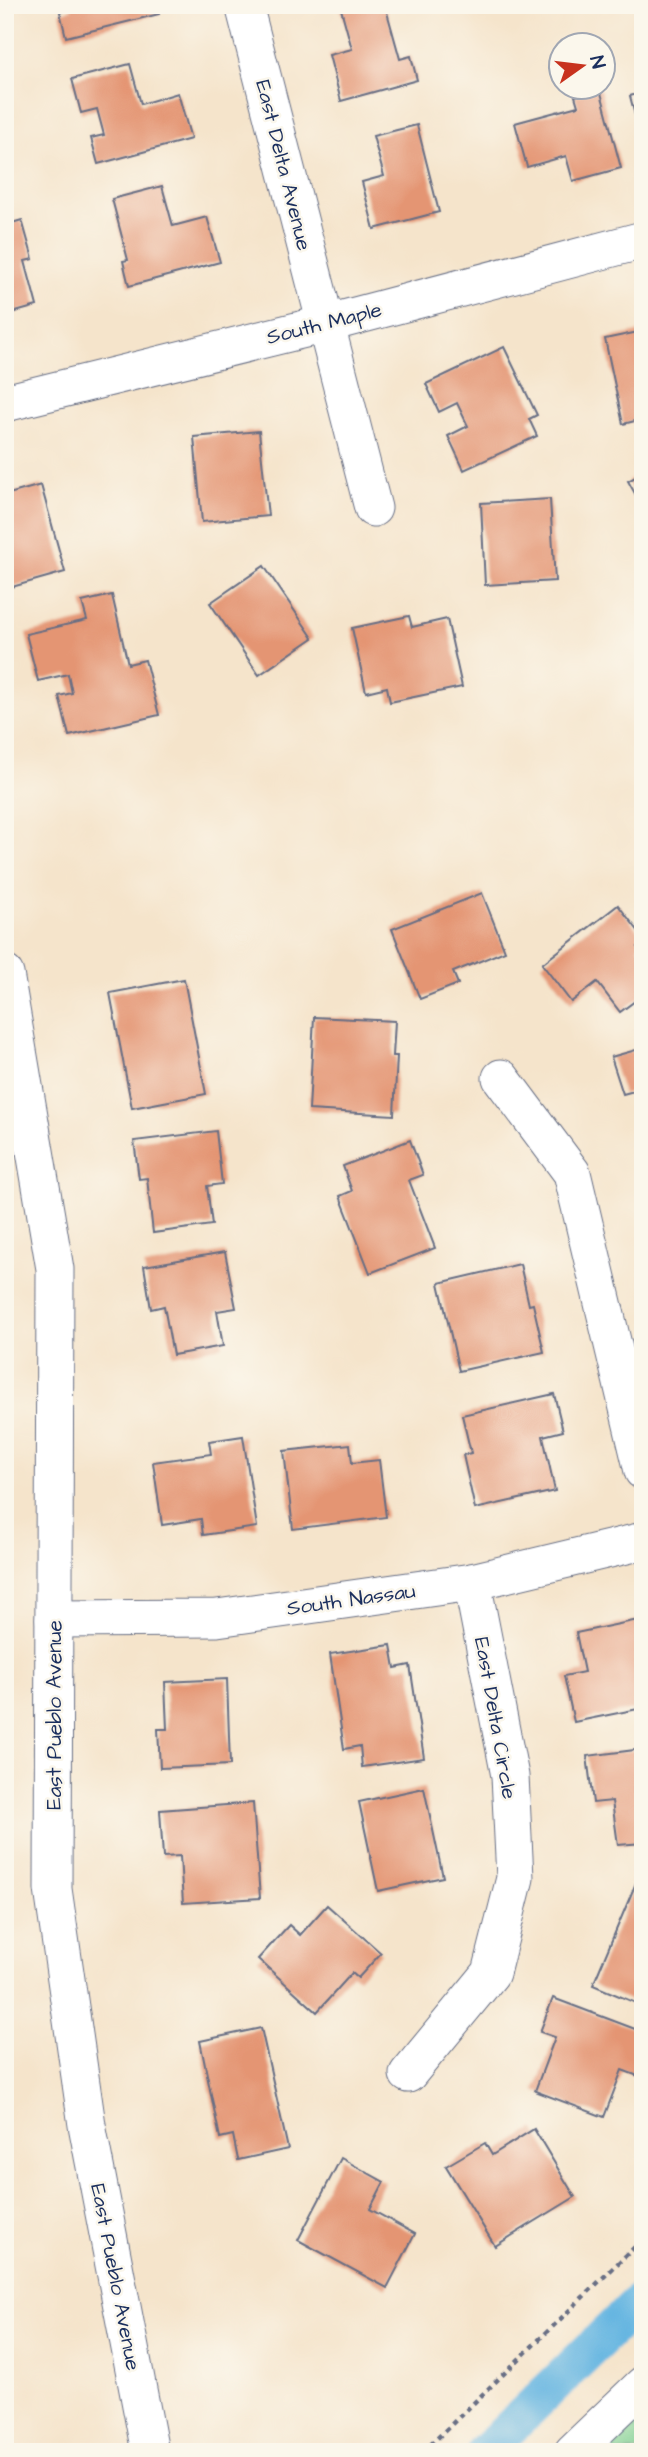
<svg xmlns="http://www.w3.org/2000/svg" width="648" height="2457" viewBox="0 0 648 2457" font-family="'Architects Daughter',sans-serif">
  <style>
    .green { fill: #7dcf90; stroke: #4c7f77; stroke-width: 2 }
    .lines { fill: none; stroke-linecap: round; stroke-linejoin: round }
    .canal { stroke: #66b6e1; stroke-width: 37 }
    .building { fill: #e49573 }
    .minor-casing { stroke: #676e84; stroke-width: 39 }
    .path { stroke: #676e84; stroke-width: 4.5; stroke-dasharray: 5 5; stroke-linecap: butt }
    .minor { stroke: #fff; stroke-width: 37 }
    .labels { text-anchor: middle; stroke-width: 5; stroke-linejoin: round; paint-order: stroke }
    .street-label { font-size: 21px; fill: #1b2f5e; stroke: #fbf7ec }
  </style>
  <rect width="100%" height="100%" fill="#fbf7ec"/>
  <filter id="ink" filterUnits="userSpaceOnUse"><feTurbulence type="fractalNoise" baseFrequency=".0143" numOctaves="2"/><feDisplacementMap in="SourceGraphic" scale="14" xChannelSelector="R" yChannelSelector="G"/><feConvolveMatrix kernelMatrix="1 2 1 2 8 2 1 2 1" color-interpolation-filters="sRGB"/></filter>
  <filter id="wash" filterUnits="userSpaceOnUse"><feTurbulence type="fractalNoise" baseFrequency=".00686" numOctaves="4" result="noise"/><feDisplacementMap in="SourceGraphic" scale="28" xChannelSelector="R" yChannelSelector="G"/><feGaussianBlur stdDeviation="1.57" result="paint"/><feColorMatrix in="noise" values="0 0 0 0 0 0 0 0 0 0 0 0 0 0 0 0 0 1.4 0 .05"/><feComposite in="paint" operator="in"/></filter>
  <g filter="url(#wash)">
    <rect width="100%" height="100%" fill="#f5e4cb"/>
    <path class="green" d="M643,2382V2452H569Z"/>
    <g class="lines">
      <path class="canal" d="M485,2452L643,2298"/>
    </g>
    <g id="blocks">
      <g class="building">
        <path d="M71,5H157L159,14L66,37L60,12L72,9Z"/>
        <path d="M355,5H385L400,59L411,56L417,80L341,101L329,55L352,49L341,9Z"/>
        <path d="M130,64L141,104L178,93L191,139L98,164L91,138L104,135L97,109L81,113L72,79Z"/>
        <path d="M600,89L621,168L573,181L566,156L527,167L515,123L578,106L575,96Z"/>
        <path d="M643,92V143H642L630,96Z"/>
        <path d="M417,125L439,212L374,229L362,182L384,176L373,136Z"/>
        <path d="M5,164L11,184L5,186Z"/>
        <path d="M162,186L173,226L207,217L220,262L129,286L123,261L128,260L112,199Z"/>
        <path d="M22,220L33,259L25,261L37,306L5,315V225Z"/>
        <path d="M643,331V419L623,424L605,339Z"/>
        <path d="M504,347L537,415L529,419L537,436L464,470L448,436L468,426L457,403L439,412L426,384Z"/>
        <path d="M259,431L268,516L202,522L194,437Z"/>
        <path d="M643,473V508L628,481Z"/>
        <path d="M41,485L65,572L5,589V495Z"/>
        <path d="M550,499L555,581L485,585L481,503Z"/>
        <path d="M264,566L313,638L259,675L210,603Z"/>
        <path d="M112,595L128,664L145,660L159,715L69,736L59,696L72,693L68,674L38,681L26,634L87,620L82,602Z"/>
        <path d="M409,616L412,627L447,619L462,687L390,702L387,687L366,692L352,628Z"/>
        <path d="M482,893L505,951L453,972L458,984L420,999L392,929Z"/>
        <path d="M618,905L643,937V942L638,947L643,953V995L620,1012L597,982L571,1002L542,964Z"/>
        <path d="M184,979L206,1094L132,1108L110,993Z"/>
        <path d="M314,1017L395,1021L393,1056H397L394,1115L309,1110Z"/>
        <path d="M643,1048V1119H642L634,1091L623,1094L611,1057Z"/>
        <path d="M216,1131L222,1184L207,1186L212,1225L153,1233L147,1178L139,1179L134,1141Z"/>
        <path d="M410,1140L423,1175L409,1180L435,1248L370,1273L340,1196L352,1191L343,1166Z"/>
        <path d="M225,1252L236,1308L217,1311L223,1346L173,1355L164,1306L151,1309L144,1266Z"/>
        <path d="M520,1264L529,1305L533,1304L544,1352L459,1371L439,1283Z"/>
        <path d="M554,1394L563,1431L543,1436L555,1491L475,1509L463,1455L471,1453L462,1415Z"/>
        <path d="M243,1436L257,1527L203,1535L201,1519L162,1525L153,1462L211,1454L209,1441Z"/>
        <path d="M350,1444L352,1463L379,1460L386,1517L293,1529L284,1451Z"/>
        <path d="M643,1619V1708L574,1722L564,1676L584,1672L576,1633Z"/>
        <path d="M391,1645L395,1668L410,1665L424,1758L362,1767L360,1746L344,1749L330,1654Z"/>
        <path d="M227,1679L230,1765L160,1768L158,1729H167L165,1682Z"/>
        <path d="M643,1749V1843L618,1845L612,1801L593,1803L587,1756Z"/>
        <path d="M424,1788L443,1877L378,1891L359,1802Z"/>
        <path d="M253,1803L260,1898L183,1903L180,1856L163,1857L160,1810Z"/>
        <path d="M638,1878L643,1880V2006L593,1985Z"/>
        <path d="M327,1905L381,1953L358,1978L352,1973L317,2012L258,1959L289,1925L300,1935Z"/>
        <path d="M553,1998L643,2032L641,2077L622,2070L604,2117L535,2091L555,2037L540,2032Z"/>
        <path d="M261,2028L288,2149L238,2160L233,2135L220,2138L200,2041Z"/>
        <path d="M534,2129L575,2197L495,2246L446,2166L485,2143L492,2155Z"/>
        <path d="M341,2158L384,2182L370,2209L415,2234L387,2288L298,2240Z"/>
      </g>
    </g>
  </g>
  <g filter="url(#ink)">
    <use href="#blocks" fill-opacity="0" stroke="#676e84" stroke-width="2"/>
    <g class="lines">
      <defs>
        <g id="minor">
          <path d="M244,5L373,508"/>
          <path d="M5,403L325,324L643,240"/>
          <path d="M5,974L55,1269L53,1889L87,2125L150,2452"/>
          <path d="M501,1078L572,1173L643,1471"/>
          <path d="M54,1619L217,1618L472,1582L643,1541"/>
          <path d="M408,2074L491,1973L515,1878L510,1776L472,1582"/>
          <path d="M573,2452L643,2385"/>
        </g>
      </defs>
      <use href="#minor" class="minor-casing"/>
      <path class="path" d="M423,2452L643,2239"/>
      <use href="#minor" class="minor"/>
    </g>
  </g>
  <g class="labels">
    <g class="street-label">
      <text transform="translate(284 165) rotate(76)" y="7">East Delta Avenue</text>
      <text transform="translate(324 323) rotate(-14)" y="7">South Maple</text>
      <text transform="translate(351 1599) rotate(-8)" y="7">South Nassau</text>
      <text transform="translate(54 1715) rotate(-90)" y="7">East Pueblo Avenue</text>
      <text transform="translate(496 1718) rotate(80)" y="7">East Delta Circle</text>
      <text transform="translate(116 2277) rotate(79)" y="7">East Pueblo Avenue</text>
    </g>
  </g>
  <rect width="648" height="2457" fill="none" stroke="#fbf7ec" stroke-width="28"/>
  <g transform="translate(582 66) rotate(76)"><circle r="33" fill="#fbf7ec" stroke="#a1a7b3" stroke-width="2"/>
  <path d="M0-5L12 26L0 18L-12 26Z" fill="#c8321e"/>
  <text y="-10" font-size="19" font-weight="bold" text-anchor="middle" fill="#1b2f5e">N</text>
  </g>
</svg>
